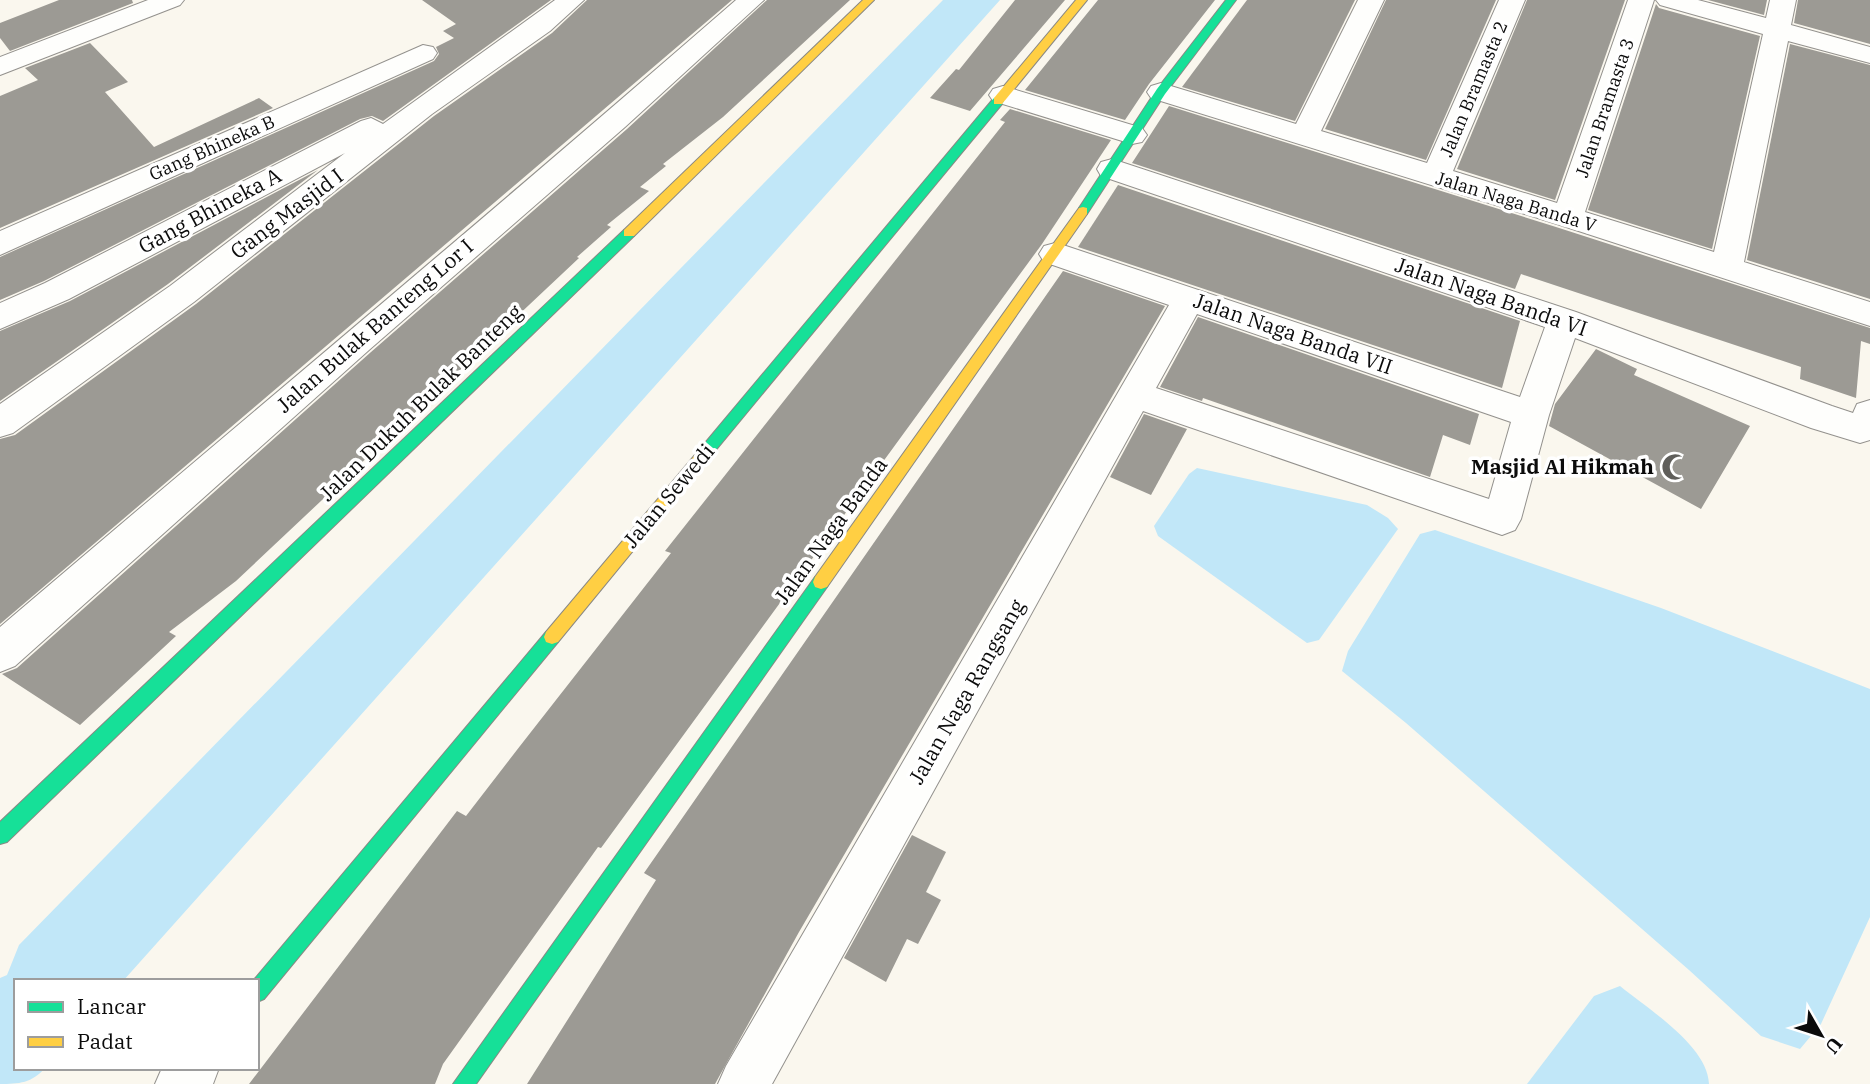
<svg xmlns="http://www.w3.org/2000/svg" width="1870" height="1084" viewBox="0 0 1870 1084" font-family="'IBM Plex Serif',serif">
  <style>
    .water { fill: #c1e7f8 }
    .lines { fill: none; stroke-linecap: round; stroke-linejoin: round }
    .river { fill: #c1e7f8; fill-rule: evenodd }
    .building { fill: #9c9a94 }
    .street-casing { stroke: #93918d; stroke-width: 2 }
    .fast-casing { stroke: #898884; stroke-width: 2 }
    .slow-casing { stroke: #898884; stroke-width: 2 }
    .street { fill: #fefefc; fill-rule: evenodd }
    .fast { fill: #16e098; fill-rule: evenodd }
    .slow { fill: #ffcf43; fill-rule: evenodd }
    .labels { text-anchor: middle; stroke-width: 7; stroke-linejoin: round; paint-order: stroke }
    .far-street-label { font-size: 18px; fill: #0b0b0b; stroke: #fff }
    .street-label { font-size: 21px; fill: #0b0b0b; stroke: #fff }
    .poi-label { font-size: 21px; font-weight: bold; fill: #0b0b0b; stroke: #fff; text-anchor: end }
  </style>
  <rect width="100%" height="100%" fill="#faf7ee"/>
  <g class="water">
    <path d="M1197,468L1367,505L1388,518L1398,529L1319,640L1307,643L1158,536L1154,526L1189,474Z"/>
    <path d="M1435,530L1661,608L1870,689V917L1821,1024L1800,1049L1761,1036L1689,970L1406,723L1342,671L1348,651L1420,534Z"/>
    <path d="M1620,986C1648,1009 1708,1046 1709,1084H1527L1594,996Z"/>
  </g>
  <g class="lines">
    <path class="river" d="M943,0H1000L123,981H16V1068H45C32,1083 19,1084 0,1084V978L7,975L19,945Z"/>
  </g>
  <g class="building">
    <path d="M59,0H132L133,3L10,51L0,38V23Z"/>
    <path d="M422,0H551L383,121L372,116L360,119L44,281L0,300V257L434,61L439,54L436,47L454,38L443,31L456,24Z"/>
    <path d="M587,0H732L0,624V439L15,435L196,304L434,116L552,33Z"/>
    <path d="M767,0H850L723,117L663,164L666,166L640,187L649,191L607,225L611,227L577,257L579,258L236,581L169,632L176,636L80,725L2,674L17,668L371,352L627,129Z"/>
    <path d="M1015,0H1065L970,111L930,98L956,69L959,70Z"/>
    <path d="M1098,0H1215L1149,84L1125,120L1025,90Z"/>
    <path d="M1247,0H1355L1295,121L1182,87Z"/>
    <path d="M1386,0H1496L1426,160L1325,129Z"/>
    <path d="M1527,0H1625L1555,200L1457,169Z"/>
    <path d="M1708,0H1767L1764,15Z"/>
    <path d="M1798,0H1870V44L1794,23Z"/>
    <path d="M1656,4L1659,8L1760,36L1712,249L1588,210Z"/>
    <path d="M90,43L128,82L105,92L154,147L259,98L273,108L0,228V96L38,80L25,68Z"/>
    <path d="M1790,44L1870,65V299L1747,260Z"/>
    <path d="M1169,106L1556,227L1870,328V344L1861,341L1856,398L1800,379L1801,367L1521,274L1515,289L1132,163Z"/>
    <path d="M1010,109L1111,140L1042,244L601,848L598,847L443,1064L435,1084H249L457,811L466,816L520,746L671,553L665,551L1005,122L1000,120Z"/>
    <path d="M318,170L168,284L0,401V331L70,301Z"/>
    <path d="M1118,185L1520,321L1502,388L1078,247Z"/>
    <path d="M1063,271L1165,306L799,932L715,1084H527L656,880L644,873Z"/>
    <path d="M1198,317L1479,414L1470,445L1443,435L1430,477L1203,398L1202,401L1160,387Z"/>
    <path d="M1596,349L1637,369L1634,375L1750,426L1701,509L1549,426L1555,404Z"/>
    <path d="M1144,414L1187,429L1151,495L1110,477Z"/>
    <path d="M912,835L946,852L926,892L941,900L918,944L907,939L886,982L844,958Z"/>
  </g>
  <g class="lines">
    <defs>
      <g id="street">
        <path d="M148,0H184L180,5L0,75V57Z"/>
        <path d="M555,0H584L550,31L432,114L194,302L13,433L0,437V404L170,286L345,153L69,299L0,329V303L45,283L361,121L371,118L383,124Z"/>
        <path d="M736,0H764L625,127L369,350L15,666L0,672V627C245,418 493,212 736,0Z"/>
        <path d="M1358,0H1384L1321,131L1427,163L1499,0H1525L1453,171L1557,203L1628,0H1654L1585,212L1714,252L1763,34L1660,5L1656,0H1698L1766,18L1770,0H1796L1791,25L1870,47V63L1788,41L1744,262L1870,302V326L1557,224L1151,98L1147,92L1151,86L1161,83L1296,124Z"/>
        <path d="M423,45L433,47L437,53L433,59L0,255V231Z"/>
        <path d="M1003,86L1142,128L1147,135L1142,142L1132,144L993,101L989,95L993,89Z"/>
        <path d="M1112,159L1576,312L1832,406L1853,413L1857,404L1870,400V440L1860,443L1811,428L1575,338L1549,415L1521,519L1515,530L1502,535L1143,411L772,1084H718L726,1066L1169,305L1044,262L1039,254L1044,246L1055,243L1066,246L1520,397L1545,327L1101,176L1097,169L1101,162ZM1197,314L1511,422L1489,499L1156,388Z"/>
        <path d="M162,1068H219L213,1084H155Z"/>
      </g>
      <g id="fast">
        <path d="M1226,0H1236L1165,94L1087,214H1079V208L1157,89Z"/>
        <path d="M998,97L1004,101L1002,104L705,463H695L693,459L695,455L994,98Z"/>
        <path d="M629,229L635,233L634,236L7,842L0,844V822L624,230Z"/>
        <path d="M821,575L827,577L829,582L827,587L476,1084H453L815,577Z"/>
        <path d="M552,630L558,632L560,637L558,642L264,999L257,1002V981H253L546,632Z"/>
      </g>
      <g id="slow">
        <path d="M863,0H874L634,236H624V230Z"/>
        <path d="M1076,0H1087L1002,104H994V98Z"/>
        <path d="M1083,207L1087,208V214L827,587L821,589L815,587L813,582L815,577L1079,208Z"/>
        <path d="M700,453L707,459L705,463L558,642L552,644L546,642L544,637L546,632L695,455Z"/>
      </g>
    </defs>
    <use href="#street" class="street-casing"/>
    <use href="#fast" class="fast-casing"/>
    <use href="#slow" class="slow-casing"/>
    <use href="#street" class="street"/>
    <use href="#fast" class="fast"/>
    <use href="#slow" class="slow"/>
  </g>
  <defs>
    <symbol id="mosque-bare" viewBox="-9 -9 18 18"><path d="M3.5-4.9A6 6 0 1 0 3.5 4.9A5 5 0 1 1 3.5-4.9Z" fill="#5f5e5a" stroke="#fff" stroke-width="2.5" paint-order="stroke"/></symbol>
  </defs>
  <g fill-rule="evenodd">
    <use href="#mosque-bare" x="1656" y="448" width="38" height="38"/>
  </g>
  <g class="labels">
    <g class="far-street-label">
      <text transform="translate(1474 89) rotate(-67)" y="6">Jalan Bramasta 2</text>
      <text transform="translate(1605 108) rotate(-71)" y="6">Jalan Bramasta 3</text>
      <text transform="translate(212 148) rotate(-24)" y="6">Gang Bhineka B</text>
      <text transform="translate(1516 202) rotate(17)" y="6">Jalan Naga Banda V</text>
    </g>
    <g class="street-label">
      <text transform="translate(210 211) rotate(-28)" y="7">Gang Bhineka A</text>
      <text transform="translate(287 214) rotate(-37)" y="7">Gang Masjid I</text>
      <text transform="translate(1491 297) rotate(19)" y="7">Jalan Naga Banda VI</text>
      <text transform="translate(375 326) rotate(-41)" y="7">Jalan Bulak Banteng Lor I</text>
      <text transform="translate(1293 334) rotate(19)" y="7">Jalan Naga Banda VII</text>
      <text transform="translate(421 403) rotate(-44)" y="7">Jalan Dukuh Bulak Banteng</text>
      <text transform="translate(669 496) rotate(-50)" y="7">Jalan Sewedi</text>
      <text transform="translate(831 531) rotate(-54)" y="7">Jalan Naga Banda</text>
      <text transform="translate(967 692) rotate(-60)" y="7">Jalan Naga Rangsang</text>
    </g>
    <g class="poi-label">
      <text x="1654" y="474">Masjid Al Hikmah</text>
    </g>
  </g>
  <rect x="14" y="979" width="245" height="91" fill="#ffffff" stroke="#9d9d9d" stroke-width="2"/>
  <rect x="28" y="1002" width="35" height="10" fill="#16e098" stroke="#9d9d9d" stroke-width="2"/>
  <text x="77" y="1014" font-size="21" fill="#0b0b0b">Lancar</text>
  <rect x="28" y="1037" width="35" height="10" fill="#ffcf43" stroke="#9d9d9d" stroke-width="2"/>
  <text x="77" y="1049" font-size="21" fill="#0b0b0b">Padat</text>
  <g transform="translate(1821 1035) rotate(129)" stroke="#ffffff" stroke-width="5" paint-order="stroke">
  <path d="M0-5L12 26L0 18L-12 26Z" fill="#0b0b0b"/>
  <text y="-10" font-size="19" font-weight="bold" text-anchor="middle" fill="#0b0b0b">U</text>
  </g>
</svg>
